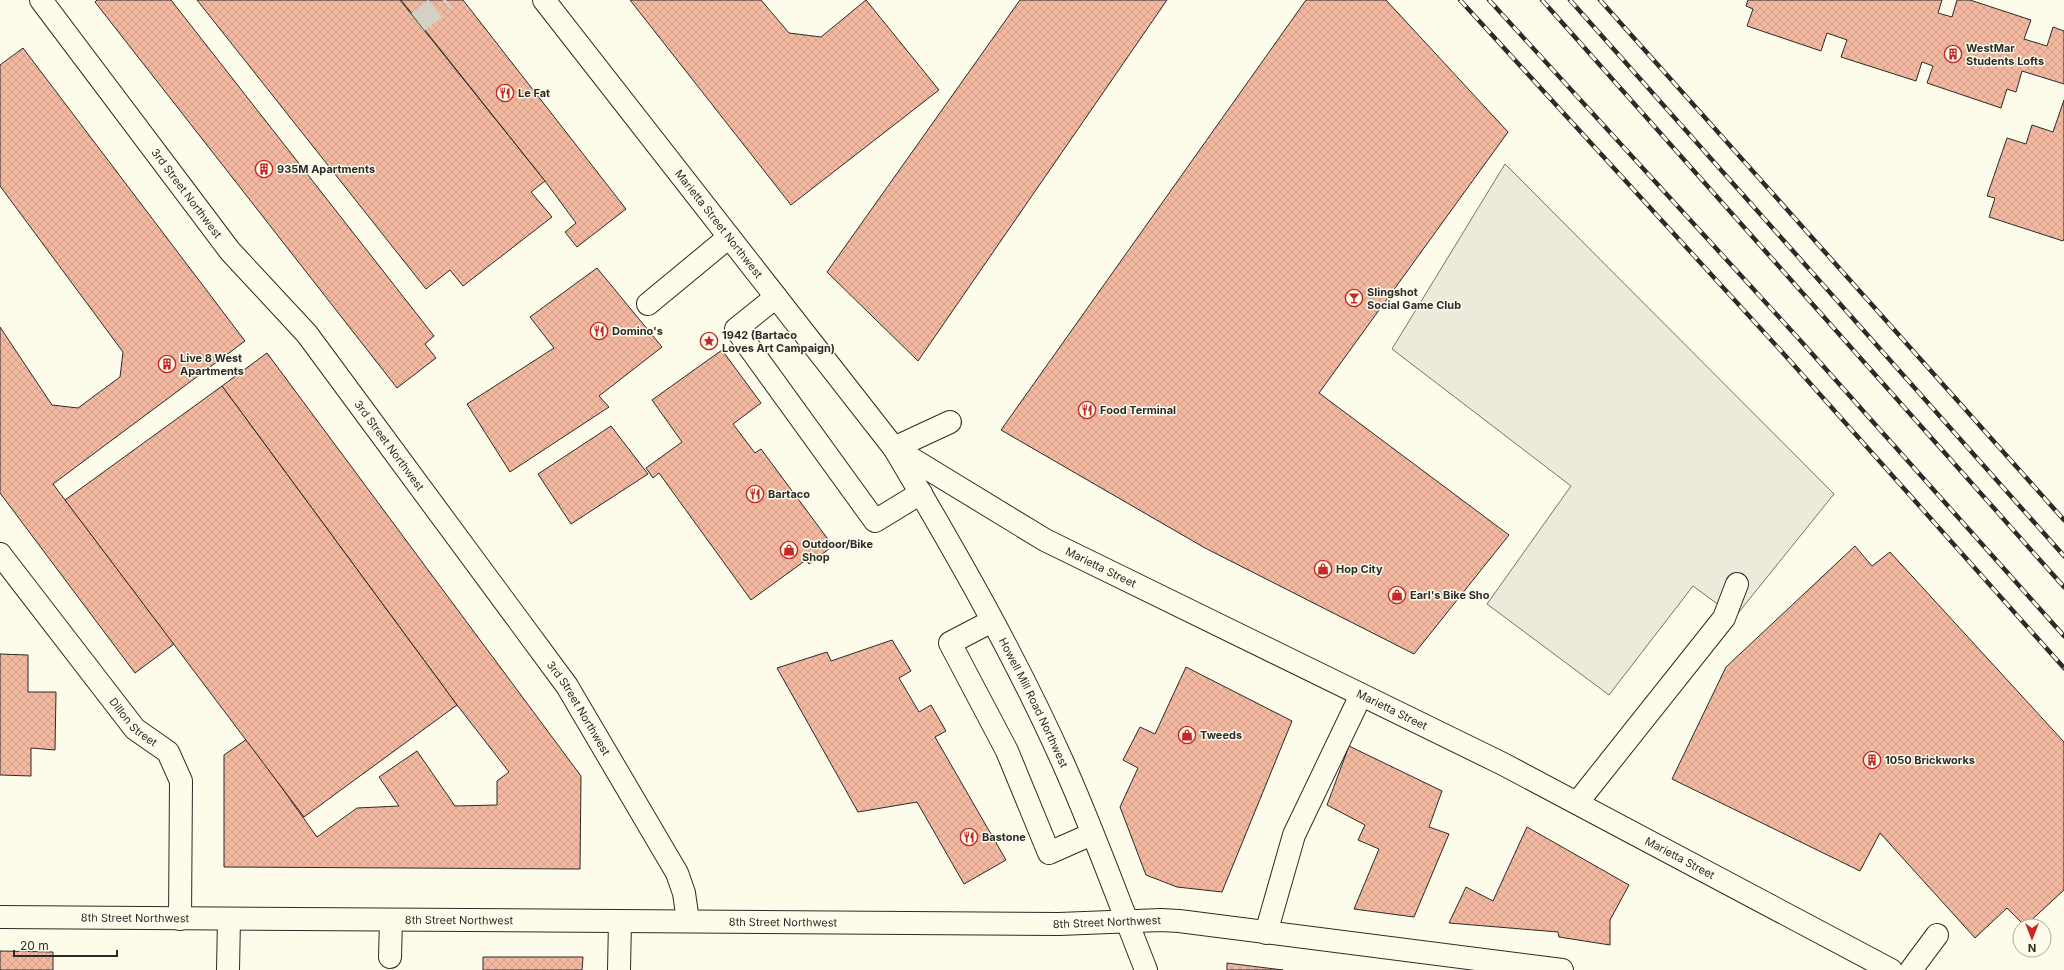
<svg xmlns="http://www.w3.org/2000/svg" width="2064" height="970" viewBox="0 0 2064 970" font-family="Inter,sans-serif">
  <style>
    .parking { fill: #eceadb; stroke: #74746e }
    .building { fill: url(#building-cross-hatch); stroke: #2b2b2b }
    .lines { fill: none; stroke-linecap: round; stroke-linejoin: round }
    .minor-tunnel { stroke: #d3d1c4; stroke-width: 22; stroke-dasharray: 22 11; stroke-linecap: butt }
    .minor-casing { stroke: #2b2b2b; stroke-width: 24 }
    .major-casing { stroke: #2b2b2b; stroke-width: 24 }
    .minor { stroke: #fdfbea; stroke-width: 22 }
    .major { stroke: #fdfbea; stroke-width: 22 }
    .rail-casing { stroke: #2b2b2b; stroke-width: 4.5 }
    .rail { stroke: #fdfbea; stroke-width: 3; stroke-dasharray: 9; stroke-linecap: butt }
    .labels { text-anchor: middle; stroke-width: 3; stroke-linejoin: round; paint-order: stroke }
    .poi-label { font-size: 11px; font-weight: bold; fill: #2b2b2b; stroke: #fdfbea; text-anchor: start }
    .street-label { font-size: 11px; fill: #2b2b2b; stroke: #fdfbea }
  </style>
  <defs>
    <pattern id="building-cross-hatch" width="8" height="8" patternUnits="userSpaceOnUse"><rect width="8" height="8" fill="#f2b8a0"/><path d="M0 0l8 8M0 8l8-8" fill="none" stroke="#d09e8a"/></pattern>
  </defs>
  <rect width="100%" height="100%" fill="#fdfbea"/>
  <path class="parking" d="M1505,164L1834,494L1735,617L1693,586L1609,695L1487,604L1571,486L1392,349Z"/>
  <g class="building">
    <path d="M97,0H171L434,336L425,344L436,358L397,388L95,2Z"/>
    <path d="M197,0H400L545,181L531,192L552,217L463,286L450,270L426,289Z"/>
    <path d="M401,0H463L626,209L577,247L565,232L576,223L545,181Z"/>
    <path d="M630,0H761L789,33L821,37L866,0L939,90L791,205Z"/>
    <path d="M1020,0H1167L918,361L827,272Z"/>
    <path d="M1306,0H1386L1508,132L1319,393L1509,535L1414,654L1205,548L1001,430Z"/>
    <path d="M1748,0H1942L1938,13L1952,17L1957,0H1970L2031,20L2024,39L2047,46L2053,27L2064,31V84L2022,71L2016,92L2007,89L2001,108L1927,83L1933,66L1922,62L1916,81L1841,57L1847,40L1827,33L1821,51L1747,26L1753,9L1746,6Z"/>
    <path d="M23,48L245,341L53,484L174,644L135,673L0,493V327L52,405L78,408L120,377L123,352L0,186V65Z"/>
    <path d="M2064,100V239L2063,241L1989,217L1995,198L1987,196L2007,138L2026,144L2032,125L2053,132Z"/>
    <path d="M597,268L662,347L599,396L609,407L510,472L467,404L554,348L530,317Z"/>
    <path d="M722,350L761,403L733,424L755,453L761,449L833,546L809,564L806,560L751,600L659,473L653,478L646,468L682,442L652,400Z"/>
    <path d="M267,353L581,776L580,869L224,867V755L247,739L317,837L357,808L399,806L379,777L417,751L455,806L497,805V781L509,772L457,705L222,386Z"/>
    <path d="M222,386L457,705L304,817L65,500Z"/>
    <path d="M611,426L648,474L571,524L538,474Z"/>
    <path d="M1855,546L1872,566L1890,552L2064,742V890L2025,926L2007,908L1975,938L1880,833L1860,871L1672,779L1726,667Z"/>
    <path d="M892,640L911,671L899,678L919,712L931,705L946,731L935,737L1006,860L964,884L917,802L858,812L777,668L827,652L831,661Z"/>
    <path d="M0,654L28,655V692H56L55,750L31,748V776L0,775Z"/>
    <path d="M1186,667L1292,721L1222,892L1177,887L1146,875L1120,807L1138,768L1123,760L1140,727L1155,734Z"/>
    <path d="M1349,746L1442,791L1429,827L1449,834L1414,917L1354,909L1379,849L1358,840L1365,825L1327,805Z"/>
    <path d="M1527,827L1629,885L1610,920V945L1559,937L1558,932L1449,923L1466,887L1493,901Z"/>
    <path d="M0,951L53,952V970H0Z"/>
    <path d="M483,957H583L582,970H483Z"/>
    <path d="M1227,963L1283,970H1227Z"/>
  </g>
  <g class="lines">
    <path class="minor-tunnel" d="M418,22L446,0"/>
    <defs>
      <g id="minor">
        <path id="s1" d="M41,0L230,251L307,334L567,686L677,873L684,893L688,921"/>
        <path d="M776,297L736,329L875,521L921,493"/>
        <path d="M648,304L729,237"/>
        <path id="s2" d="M894,448L1045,540L1503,764L1891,970"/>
        <path d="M894,448L950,422"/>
        <path id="s3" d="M0,554L135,729L168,752L181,781L180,919"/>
        <path d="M992,621L950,643L1007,751L1049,853L1092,834"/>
        <path d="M1577,803L1724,618L1737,584"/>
        <path id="s4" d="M0,917L1059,924L1161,920L1179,921L1562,970"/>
        <path d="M1266,933L1294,835L1361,695"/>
        <path d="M390,957L391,920"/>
        <path d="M228,970L229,919"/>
        <path d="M619,970L620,921"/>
        <path d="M1911,970L1937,935"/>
      </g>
      <g id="major">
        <path id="s5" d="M544,0L894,448C955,551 1015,655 1064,765C1094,832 1119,902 1146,970"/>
      </g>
    </defs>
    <use href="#minor" class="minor-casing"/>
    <use href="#major" class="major-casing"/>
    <use href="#minor" class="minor"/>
    <use href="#major" class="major"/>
    <defs>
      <g id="rail">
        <path d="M1460,0L1783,353L2064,668"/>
        <path d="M1489,0L1799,339L2064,636"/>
        <path d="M1542,0L2064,587"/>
        <path d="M1570,0L2064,556"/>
        <path d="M1600,0L2064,520"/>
      </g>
    </defs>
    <use href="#rail" class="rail-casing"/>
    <use href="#rail" class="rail"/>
  </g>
  <defs>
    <symbol id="building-ring" viewBox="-11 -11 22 22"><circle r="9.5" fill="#fdfbea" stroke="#c62828" stroke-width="1.5"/><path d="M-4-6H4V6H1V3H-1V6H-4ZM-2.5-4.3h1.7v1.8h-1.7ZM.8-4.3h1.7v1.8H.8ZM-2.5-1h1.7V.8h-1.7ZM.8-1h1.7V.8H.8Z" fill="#c62828"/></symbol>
    <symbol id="restaurant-ring" viewBox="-11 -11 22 22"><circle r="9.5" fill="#fdfbea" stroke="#c62828" stroke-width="1.5"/><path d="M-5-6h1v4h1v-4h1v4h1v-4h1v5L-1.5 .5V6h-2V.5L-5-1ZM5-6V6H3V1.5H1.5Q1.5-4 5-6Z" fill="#c62828"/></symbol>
    <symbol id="bar-ring" viewBox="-11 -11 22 22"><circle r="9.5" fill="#fdfbea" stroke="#c62828" stroke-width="1.5"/><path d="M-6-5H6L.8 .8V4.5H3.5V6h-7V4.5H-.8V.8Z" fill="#c62828"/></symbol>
    <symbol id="sight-ring" viewBox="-11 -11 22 22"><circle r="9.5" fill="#fdfbea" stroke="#c62828" stroke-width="1.5"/><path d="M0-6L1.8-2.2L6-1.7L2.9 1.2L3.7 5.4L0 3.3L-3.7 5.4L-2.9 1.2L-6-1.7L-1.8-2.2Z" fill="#c62828"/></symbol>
    <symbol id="shop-ring" viewBox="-11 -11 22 22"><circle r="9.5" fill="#fdfbea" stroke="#c62828" stroke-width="1.5"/><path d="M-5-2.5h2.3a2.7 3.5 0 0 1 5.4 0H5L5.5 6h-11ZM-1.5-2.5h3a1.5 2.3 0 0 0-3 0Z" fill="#c62828"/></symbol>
  </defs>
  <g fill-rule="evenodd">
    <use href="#building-ring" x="1943" y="44" width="20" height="20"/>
    <use href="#restaurant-ring" x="495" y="83" width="20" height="20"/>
    <use href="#building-ring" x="254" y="159" width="20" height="20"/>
    <use href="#bar-ring" x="1344" y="288" width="20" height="20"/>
    <use href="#restaurant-ring" x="589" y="321" width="20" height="20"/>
    <use href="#sight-ring" x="699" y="331" width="20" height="20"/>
    <use href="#building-ring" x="157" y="354" width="20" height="20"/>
    <use href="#restaurant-ring" x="1077" y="400" width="20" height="20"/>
    <use href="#restaurant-ring" x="745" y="484" width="20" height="20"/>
    <use href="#shop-ring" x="779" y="540" width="20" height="20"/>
    <use href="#shop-ring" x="1313" y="559" width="20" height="20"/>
    <use href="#shop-ring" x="1387" y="585" width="20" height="20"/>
    <use href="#shop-ring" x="1177" y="725" width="20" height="20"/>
    <use href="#building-ring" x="1862" y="750" width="20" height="20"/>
    <use href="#restaurant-ring" x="959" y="827" width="20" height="20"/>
  </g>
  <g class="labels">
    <g class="poi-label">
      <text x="1966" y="52">WestMar<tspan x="1966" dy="13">Students Lofts</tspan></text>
      <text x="518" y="97">Le Fat</text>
      <text x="277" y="173">935M Apartments</text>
      <text x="1367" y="296">Slingshot<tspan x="1367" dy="13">Social Game Club</tspan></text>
      <text x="612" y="335">Domino's</text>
      <text x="722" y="339">1942 (Bartaco<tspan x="722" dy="13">Loves Art Campaign)</tspan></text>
      <text x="180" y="362">Live 8 West<tspan x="180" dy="13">Apartments</tspan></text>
      <text x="1100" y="414">Food Terminal</text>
      <text x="768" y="498">Bartaco</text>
      <text x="802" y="548">Outdoor/Bike<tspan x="802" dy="13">Shop</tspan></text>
      <text x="1336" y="573">Hop City</text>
      <text x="1410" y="599">Earl's Bike Sho</text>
      <text x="1200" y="739">Tweeds</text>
      <text x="1885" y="764">1050 Brickworks</text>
      <text x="982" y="841">Bastone</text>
    </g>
    <g class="street-label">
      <text dy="4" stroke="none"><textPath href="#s1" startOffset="242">3rd Street Northwest</textPath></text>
      <text dy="4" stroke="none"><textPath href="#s5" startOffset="284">Marietta Street Northwest</textPath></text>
      <text dy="4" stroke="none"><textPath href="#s1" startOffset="566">3rd Street Northwest</textPath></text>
      <text dy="4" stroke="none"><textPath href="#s2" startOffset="239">Marietta Street</textPath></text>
      <text dy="4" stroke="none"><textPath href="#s5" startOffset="859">Howell Mill Road Northwest</textPath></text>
      <text dy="4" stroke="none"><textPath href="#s1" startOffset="890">3rd Street Northwest</textPath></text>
      <text dy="4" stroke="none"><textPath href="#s2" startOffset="563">Marietta Street</textPath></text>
      <text dy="4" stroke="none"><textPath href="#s3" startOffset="215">Dillon Street</textPath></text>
      <text dy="4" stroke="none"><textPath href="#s2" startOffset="887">Marietta Street</textPath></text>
      <text dy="4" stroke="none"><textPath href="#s4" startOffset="135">8th Street Northwest</textPath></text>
      <text dy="4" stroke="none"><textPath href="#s4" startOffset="459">8th Street Northwest</textPath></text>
      <text dy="4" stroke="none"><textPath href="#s4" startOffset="783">8th Street Northwest</textPath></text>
      <text dy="4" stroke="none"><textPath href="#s4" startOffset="1107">8th Street Northwest</textPath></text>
    </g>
  </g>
  <g transform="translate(2032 938) rotate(180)"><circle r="19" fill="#fdfbea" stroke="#a9a89e"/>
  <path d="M0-3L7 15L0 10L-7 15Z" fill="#c62828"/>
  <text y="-6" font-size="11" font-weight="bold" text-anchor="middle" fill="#2b2b2b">N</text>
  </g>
  <path d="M14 950v6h103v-6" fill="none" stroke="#2b2b2b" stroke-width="2"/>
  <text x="20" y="950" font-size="12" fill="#2b2b2b" stroke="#fdfbea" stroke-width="3" paint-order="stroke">20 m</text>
</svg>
